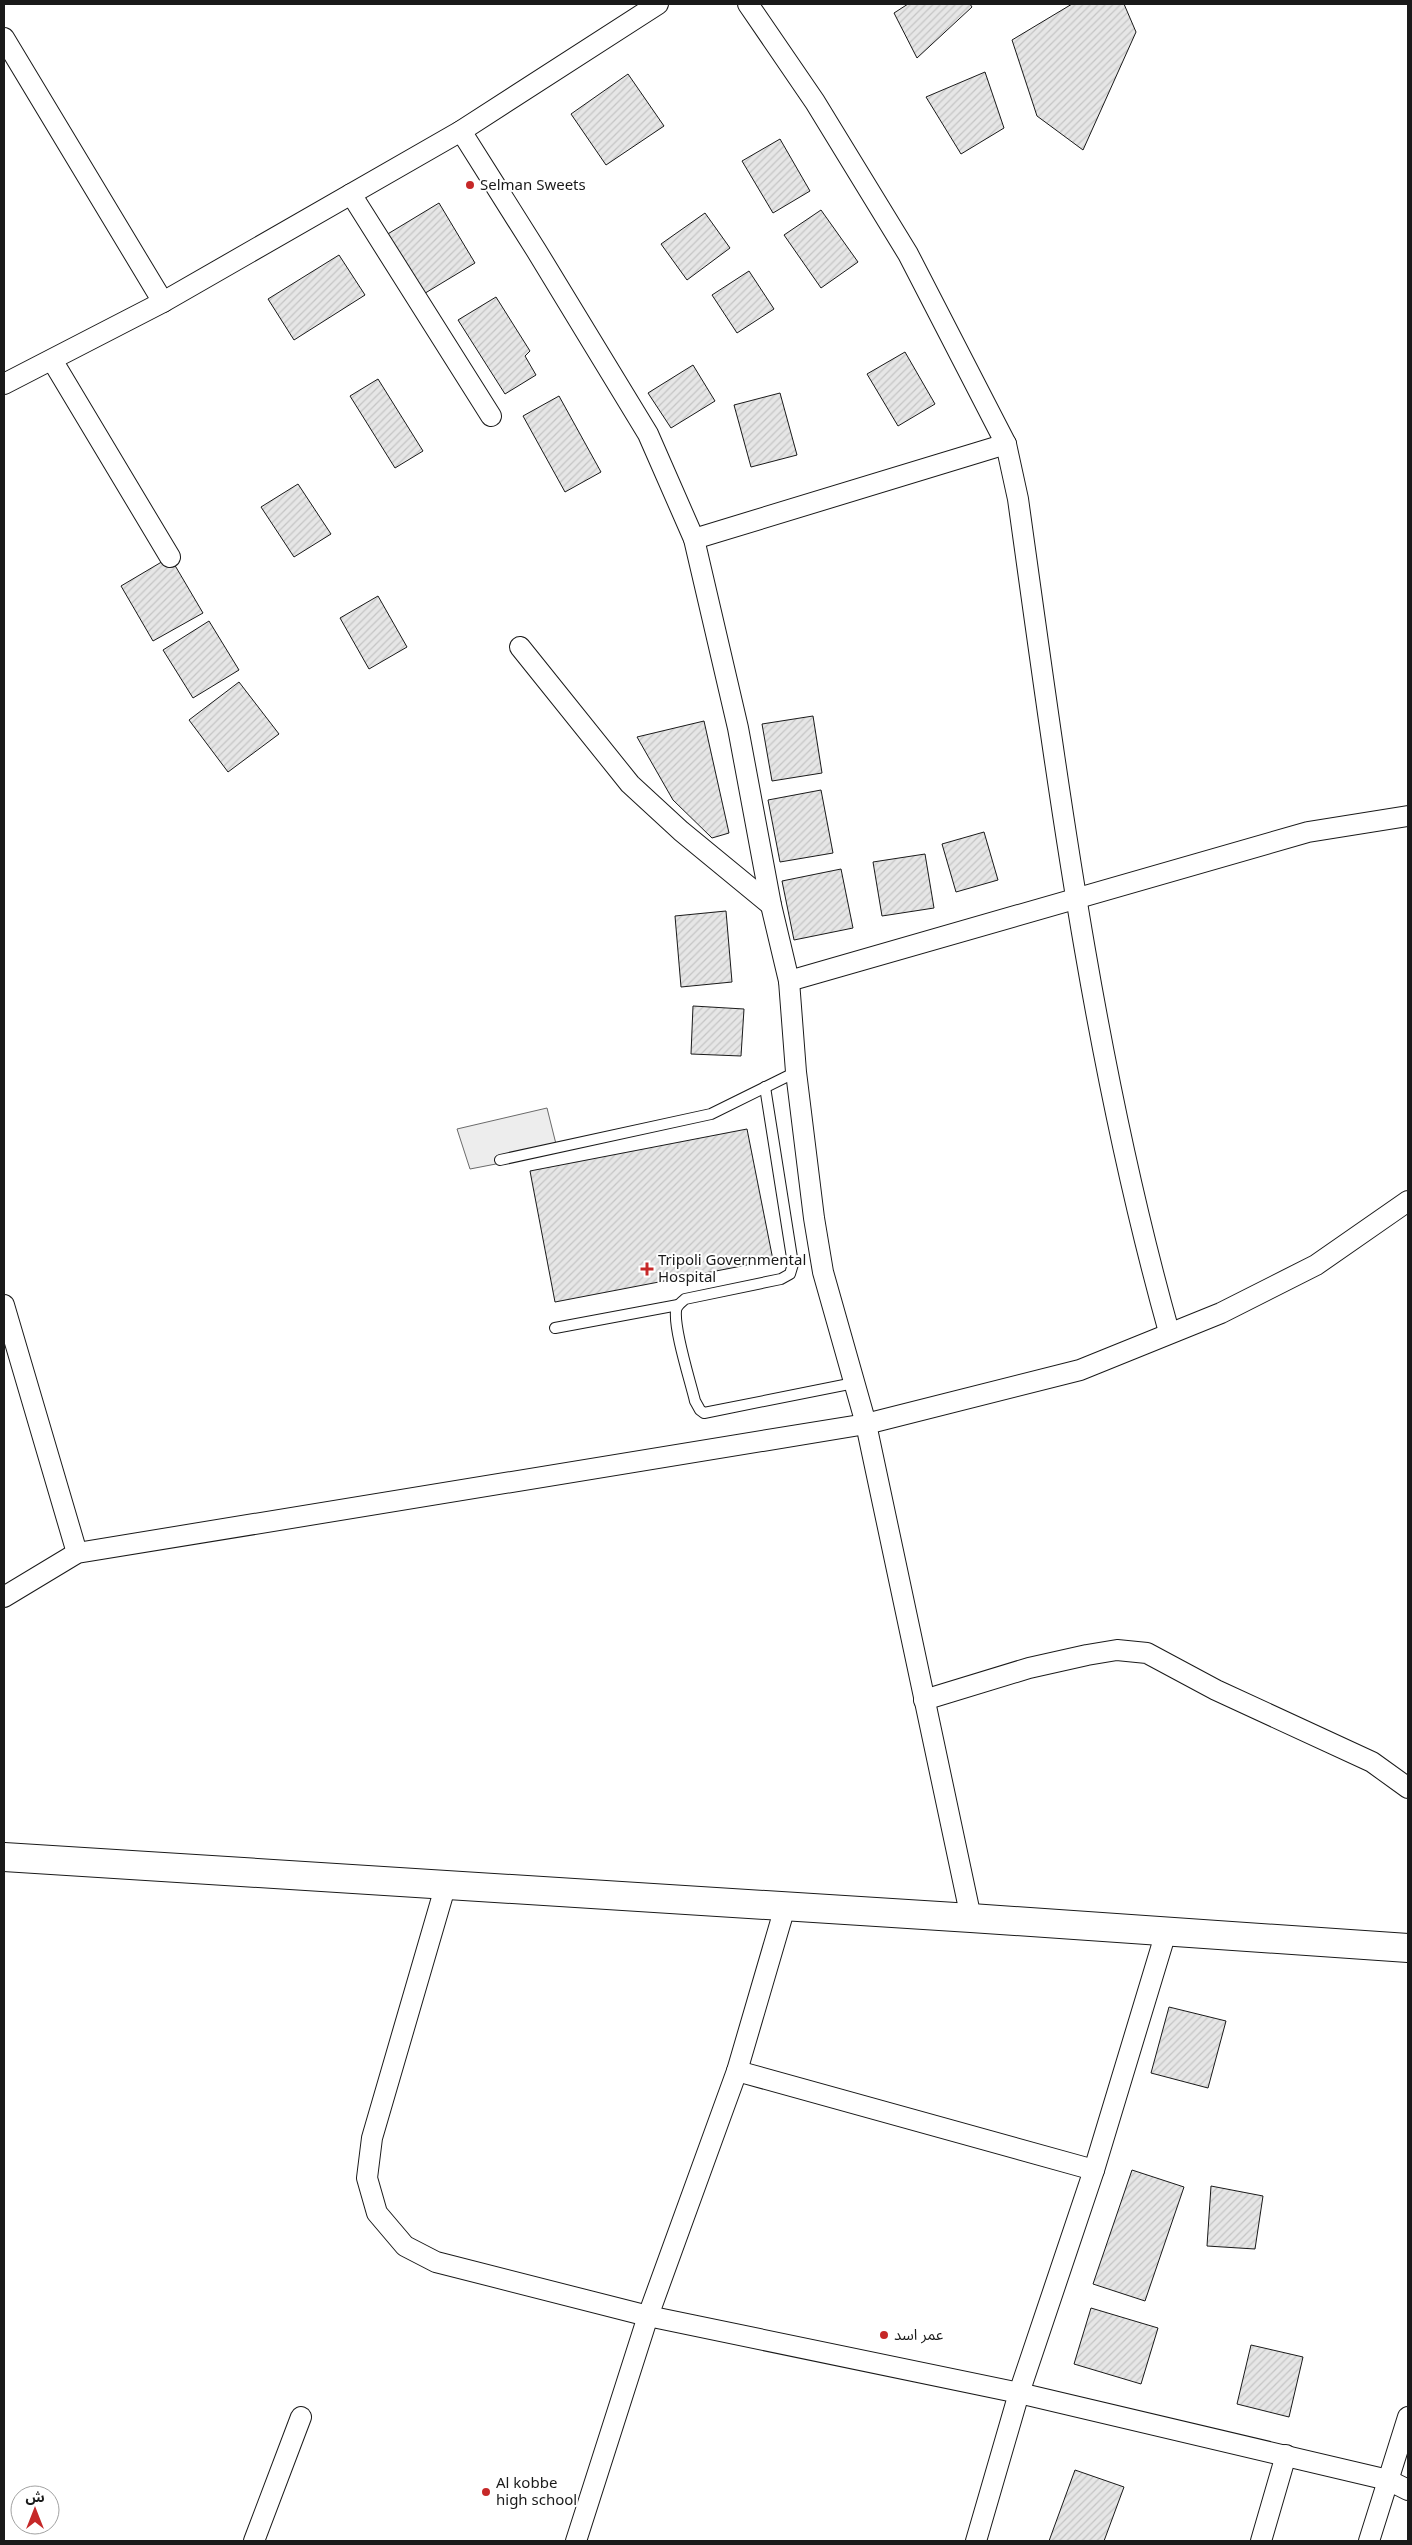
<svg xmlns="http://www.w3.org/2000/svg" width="1412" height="2545" viewBox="0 0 1412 2545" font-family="'Noto Sans','Noto Sans Arabic',sans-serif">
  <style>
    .parking { fill: #ededed; stroke: #6a6a6a }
    .building { fill: url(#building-hatch); stroke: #1a1a1a }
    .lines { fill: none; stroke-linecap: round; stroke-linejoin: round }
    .service-casing { stroke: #1a1a1a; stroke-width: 12 }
    .minor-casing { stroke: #1a1a1a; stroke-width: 22 }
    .secondary-casing { stroke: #1a1a1a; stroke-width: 30 }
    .service { stroke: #fff; stroke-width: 10 }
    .minor { stroke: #fff; stroke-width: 20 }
    .secondary { stroke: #fff; stroke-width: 28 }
    .poi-dot { fill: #c62828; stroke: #fff; stroke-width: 2 }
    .labels { text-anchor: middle; stroke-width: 4; stroke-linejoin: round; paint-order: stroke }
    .poi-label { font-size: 15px; fill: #1a1a1a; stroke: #fff; text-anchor: start }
  </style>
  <defs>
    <pattern id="building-hatch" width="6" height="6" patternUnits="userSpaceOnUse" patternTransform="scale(1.25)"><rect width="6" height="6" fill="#e6e6e6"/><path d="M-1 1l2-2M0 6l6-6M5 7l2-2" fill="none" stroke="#c5c5c5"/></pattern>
  </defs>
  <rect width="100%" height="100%" fill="#fff"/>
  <path class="parking" d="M547,1108L558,1152L470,1169L457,1129Z"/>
  <g class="building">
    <path d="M908,4H970L972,7L917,58L894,13Z"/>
    <path d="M1072,4H1124L1136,32L1083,150L1037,116L1012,40Z"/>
    <path d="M985,72L1004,128L961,154L926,97Z"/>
    <path d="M628,74L664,126L606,165L571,114Z"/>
    <path d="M780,139L810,191L773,213L742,161Z"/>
    <path d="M439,203L475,263L422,295L386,235Z"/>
    <path d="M821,210L858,262L821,288L784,235Z"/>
    <path d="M705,213L730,248L687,280L661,244Z"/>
    <path d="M339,255L365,295L294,340L268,299Z"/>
    <path d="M749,271L774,309L737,333L712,295Z"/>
    <path d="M496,297L530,351L525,356L536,375L505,394L458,320Z"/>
    <path d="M905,352L935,404L898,426L867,374Z"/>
    <path d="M693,365L715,401L671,428L648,393Z"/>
    <path d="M378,379L423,451L395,468L350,396Z"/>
    <path d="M780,393L797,455L751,467L734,405Z"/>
    <path d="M559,396L601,472L565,492L523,416Z"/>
    <path d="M298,484L331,534L294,557L261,507Z"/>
    <path d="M170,557L203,613L153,641L121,586Z"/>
    <path d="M378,596L407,647L369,669L340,618Z"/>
    <path d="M209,621L239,670L193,698L163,650Z"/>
    <path d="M239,682L279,734L228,772L189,720Z"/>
    <path d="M813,716L822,773L772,781L762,724Z"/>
    <path d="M704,721L729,833L712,838L673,800L637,737Z"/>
    <path d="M821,790L833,853L780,862L768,800Z"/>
    <path d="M984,832L998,880L956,892L942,844Z"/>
    <path d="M925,854L934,908L882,916L873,862Z"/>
    <path d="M841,869L853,928L794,940L782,881Z"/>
    <path d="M726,911L732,982L681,987L675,916Z"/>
    <path d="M693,1006L744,1009L741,1056L691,1054Z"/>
    <path d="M747,1129L773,1260L555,1302L530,1171Z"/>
    <path d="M1169,2007L1226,2021L1208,2088L1151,2073Z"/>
    <path d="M1132,2170L1184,2187L1145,2301L1093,2284Z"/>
    <path d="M1211,2186L1263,2196L1255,2249L1207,2246Z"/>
    <path d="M1091,2308L1158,2328L1141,2384L1074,2364Z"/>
    <path d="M1251,2345L1303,2357L1289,2417L1237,2404Z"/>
    <path d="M1075,2470L1124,2487L1104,2541H1049Z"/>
  </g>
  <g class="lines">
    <defs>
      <g id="service">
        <path d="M765,1087L793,1264L790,1274L781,1279L685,1299C681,1303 676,1306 676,1311C674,1331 690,1380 695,1401L700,1410L704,1413L854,1383"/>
        <path d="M500,1160L711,1114L796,1072"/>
        <path d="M555,1328L678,1305"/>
      </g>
      <g id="minor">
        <path d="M748,4L815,102L908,254L1006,444L1018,499C1057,778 1093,1061 1169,1332"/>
        <path d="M4,38L163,302"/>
        <path d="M461,131L536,250L648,434L694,539L738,728L771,905L789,981L796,1072L814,1218L823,1272L866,1424L971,1918"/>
        <path d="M351,194L491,416"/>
        <path d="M52,360L170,557"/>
        <path d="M4,384L163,302L461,131L658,4"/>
        <path d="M694,539L1006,444"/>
        <path d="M520,647L630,784L681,831L771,905"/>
        <path d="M789,981L1308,832L1408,816"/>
        <path d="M4,1305L77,1553"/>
        <path d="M4,1597L77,1553L866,1424L1080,1370L1221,1313L1316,1265L1408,1201"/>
        <path d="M924,1700L1029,1668L1087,1655L1117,1650L1147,1653L1216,1690L1372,1762L1408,1788"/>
        <path d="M446,1884L372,2138L367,2178L377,2213L405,2246L436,2262L648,2316L1019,2393L1388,2480L1408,2490"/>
        <path d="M737,2071L1094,2170"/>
        <path d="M254,2541L301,2417"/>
        <path d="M576,2541L648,2316L737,2071L785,1907"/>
        <path d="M976,2541L1019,2393L1094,2170L1166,1932"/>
        <path d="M1261,2541L1286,2455"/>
        <path d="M1369,2541L1408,2417"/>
      </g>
      <path id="secondary" d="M4,1857L971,1918L1408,1948"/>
    </defs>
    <use href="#service" class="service-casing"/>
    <use href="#minor" class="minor-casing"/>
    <use href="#secondary" class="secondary-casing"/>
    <use href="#service" class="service"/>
    <use href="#minor" class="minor"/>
    <use href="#secondary" class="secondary"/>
  </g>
  <g class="poi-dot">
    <circle cx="470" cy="185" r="5"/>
    <path d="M644.5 1261.5h5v5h5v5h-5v5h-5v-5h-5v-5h5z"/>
    <circle cx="884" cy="2335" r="5"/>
    <circle cx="486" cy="2492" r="5"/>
  </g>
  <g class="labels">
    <g class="poi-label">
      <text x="480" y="190">Selman Sweets</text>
      <text x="658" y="1265">Tripoli Governmental<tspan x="658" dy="17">Hospital</tspan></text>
      <text x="894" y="2340">عمر اسد</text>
      <text x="496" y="2488">Al kobbe<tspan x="496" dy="17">high school</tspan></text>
    </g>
  </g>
  <rect width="1412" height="2545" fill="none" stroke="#1a1a1a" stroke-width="10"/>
  <g transform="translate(35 2510)"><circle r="24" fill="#ffffff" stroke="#a3a3a3"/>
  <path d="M0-4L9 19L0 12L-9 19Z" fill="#c62828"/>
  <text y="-8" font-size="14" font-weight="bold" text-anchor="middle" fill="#1a1a1a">ش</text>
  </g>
</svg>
